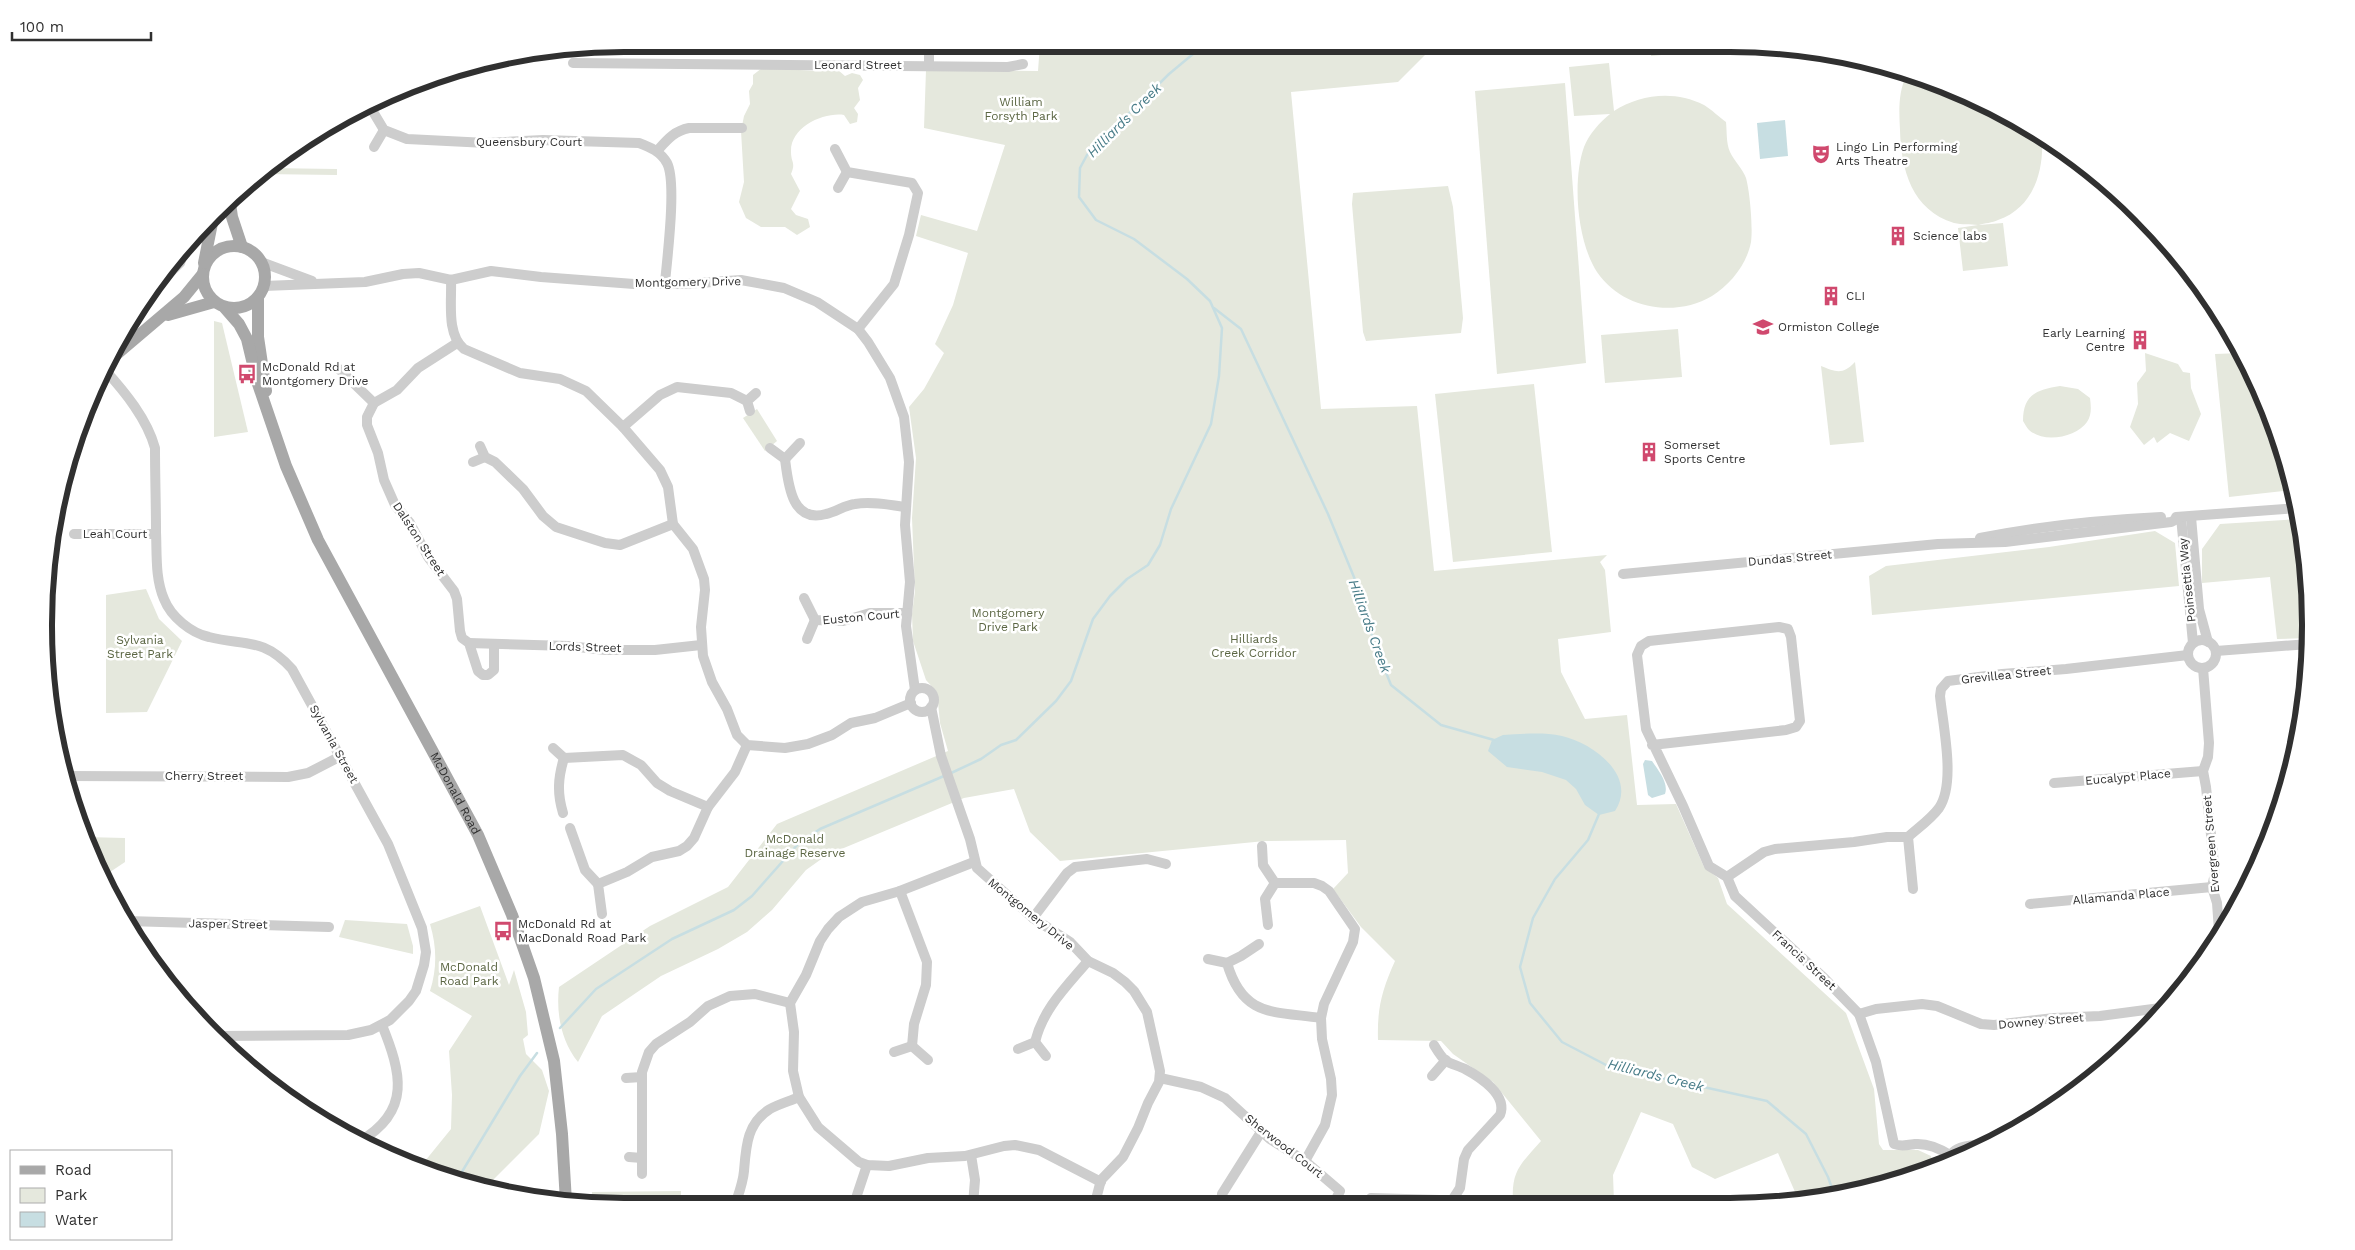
<svg xmlns="http://www.w3.org/2000/svg" width="2355" height="1250" viewBox="0 0 2355 1250" font-family="'Work Sans',sans-serif">
  <style>
    .green { fill: #e5e8dd }
    .water { fill: #c7dee2 }
    .lines { fill: none; stroke-linecap: round; stroke-linejoin: round }
    .stream { stroke: #c7dee2; stroke-width: 2.5 }
    .minor { stroke: #cdcdcd; stroke-width: 10 }
    .major { stroke: #a8a8a8; stroke-width: 12 }
    .labels { text-anchor: middle; stroke-width: 5; stroke-linejoin: round; paint-order: stroke }
    .street-label { font-size: 12px; fill: #303030; stroke: #fff }
    .park-label { font-size: 12px; fill: #5b6643; stroke: #fff }
    .poi-label { font-size: 12px; fill: #303030; stroke: #fff; text-anchor: start }
    .water-label { font-size: 14px; font-style: italic; fill: #487c88; stroke: #fff }
    .rim { fill: none; stroke: #303030; stroke-width: 6 }
  </style>
  <rect width="100%" height="100%" fill="#fff"/>
  <g class="green">
    <path d="M1040,44L1435,45L1398,82L1291,92L1321,409L1417,406L1434,571L1607,555L1600,562L1605,570L1611,632L1558,639L1561,672L1585,719L1627,715L1637,805L1676,804L1704,867L1718,878L1727,904L1846,1013L1874,1089L1879,1144L1883,1150H1918L1931,1156L1934,1167L1886,1178V1180L1806,1201H1799L1778,1153L1715,1179L1692,1167L1673,1124L1641,1112L1613,1175L1614,1202H1513C1511,1170 1521,1164 1541,1141L1493,1082L1453,1054L1441,1041L1378,1040C1377,1008 1382,990 1395,961L1361,927L1333,889L1348,873L1346,840L1265,841L1060,861L1030,832L1014,789L964,798L827,855L806,870L772,910L747,932L718,949L661,976L602,1016L578,1062C561,1041 556,1013 559,987L650,926L728,887L777,824L948,751L940,723L937,692L926,680L913,641L912,614L915,591L912,518L916,458L909,407L924,389L944,353L935,344L953,305L968,253L916,236L921,215L977,231L1005,145L924,128L926,70L1038,71Z"/>
    <path d="M1650,45H1769L1651,56Z"/>
    <path d="M1609,63L1614,111C1640,94 1675,90 1704,105C1711,109 1719,117 1726,122C1727,131 1726,143 1730,152C1734,161 1743,169 1746,178C1750,192 1753,228 1751,242C1747,264 1730,285 1712,296C1675,318 1622,309 1597,272C1577,241 1572,181 1584,147C1589,134 1600,122 1610,114L1574,116L1569,67Z"/>
    <path d="M762,68L818,71L826,68L838,70L845,76L852,73L860,75L863,80L858,88L860,100L854,108L858,114L857,122L850,124L844,115C824,112 790,127 791,152C791,163 796,162 791,174L800,191L791,209L796,215L808,219L810,227L797,235L785,227H761L746,218L739,202L744,182L741,131L744,116L750,104L749,91L753,84V75Z"/>
    <path d="M1907,74L1987,104L2042,138C2044,172 2033,208 1998,220C1992,223 1985,223 1979,225L2003,223L2008,266L1963,271L1958,228L1978,225C1970,224 1962,225 1954,223C1912,210 1901,170 1900,130C1899,111 1898,92 1907,74Z"/>
    <path d="M1565,83L1586,363L1497,374L1475,91Z"/>
    <path d="M267,168L337,169V175L261,174Z"/>
    <path d="M1448,186L1453,207L1463,318L1461,333L1366,341L1363,332L1352,204L1353,193Z"/>
    <path d="M214,321L222,323L248,432L214,437Z"/>
    <path d="M1678,329L1682,377L1605,383L1601,335Z"/>
    <path d="M2145,353L2178,364L2183,372L2190,373L2191,388L2201,414L2189,441L2170,433L2157,443L2154,437L2144,445L2130,427L2138,404L2137,383L2146,371Z"/>
    <path d="M2242,353L2280,438L2292,490L2229,497L2215,354Z"/>
    <path d="M1855,362L1864,442L1830,445L1821,366C1836,372 1843,375 1855,362Z"/>
    <path d="M1534,384L1552,552L1453,562L1435,394Z"/>
    <path d="M2060,386L2078,389L2090,398C2091,406 2092,415 2087,422C2077,437 2044,444 2029,430C2027,428 2025,424 2023,421C2023,394 2037,390 2060,386Z"/>
    <path d="M757,409L777,441L765,451L743,418Z"/>
    <path d="M2299,519L2306,549L2309,638L2277,639L2270,577L2202,583V549L2220,524Z"/>
    <path d="M2155,531L2175,543L2179,586L1872,615L1869,576L1886,566L2049,547Z"/>
    <path d="M146,589L159,619L182,641L147,712L106,713V595Z"/>
    <path d="M85,837L125,838V862L107,874L106,881Z"/>
    <path d="M480,906L509,985L514,970L526,1012L528,1035L523,1039L526,1054L542,1070L549,1091L539,1134L485,1188L475,1187L421,1166L451,1129L452,1095L449,1051L472,1016L430,991C437,968 437,948 430,924Z"/>
    <path d="M345,920L407,924L413,946V954L339,937Z"/>
    <path d="M681,1191V1205H592V1192Z"/>
  </g>
  <g class="water">
    <path d="M1785,120L1788,156L1760,159L1757,123Z"/>
    <path d="M1503,735C1522,734 1543,732 1562,736C1593,743 1638,776 1615,811L1599,815L1585,805L1576,789L1566,780L1542,772L1507,767L1488,751L1492,740Z"/>
    <path d="M1645,760L1652,761C1658,770 1669,783 1665,794L1652,798L1648,795L1643,764Z"/>
  </g>
  <g class="lines">
    <g class="stream">
      <path d="M1214,308L1241,329L1328,514L1356,582L1375,645L1391,685L1441,725L1494,740"/>
      <path d="M949,774L981,759L1001,745L1016,740L1056,701L1071,681L1093,619L1110,596L1127,579L1148,565L1160,545L1171,509L1211,424L1219,376L1222,328L1210,301L1187,279L1134,239L1096,220L1079,197L1080,168L1087,155L1169,74L1205,44"/>
      <path d="M1599,814L1588,840L1555,879L1533,918L1520,967L1530,1003L1562,1042L1608,1066L1767,1101L1806,1134L1828,1177L1834,1194"/>
      <path d="M560,1028L596,989L672,939L734,910L752,896L798,844L820,829L944,776"/>
      <path d="M457,1180L520,1076L537,1053"/>
    </g>
    <g class="minor">
      <path d="M573,63L1008,67L1023,64"/>
      <path d="M929,66V44"/>
      <path d="M372,110L384,130L407,139L487,143L543,140L639,143C650,147 661,152 667,163C677,182 667,259 665,283"/>
      <path d="M374,147L384,130"/>
      <path d="M835,149L847,172L912,183L918,193L909,235L894,284L858,329"/>
      <path d="M657,151C667,140 674,131 689,128H742"/>
      <path d="M838,188L847,172"/>
      <path d="M261,262L312,281"/>
      <path d="M451,280C452,301 446,334 464,349L520,373L560,379L586,391L623,427L660,470L668,487L673,524L693,549L704,579L705,590L701,627L703,656L712,682L727,709L737,735L747,745L785,748L808,744L832,735L851,723L875,718L911,703"/>
      <path d="M264,286L365,282L403,274L419,273L451,280L491,271L541,277L634,284H684L741,280L784,288L817,302L858,329L868,342L890,378L904,417L909,462L905,525L910,582L906,626L915,690"/>
      <path d="M146,296L180,263L187,243"/>
      <path d="M457,343L418,368L397,390L374,403L367,417V425L378,453L384,480L395,505L410,523L428,557L454,591L457,599L460,631L462,638L469,643L478,671L483,675H488L494,670V645"/>
      <path d="M339,369L374,403"/>
      <path d="M105,370C125,392 147,419 155,448C155,476 156,504 156,532C157,554 155,578 164,599C171,617 191,633 209,637C245,646 263,637 292,669L388,844L422,928L426,952L424,965L416,991L409,1001L390,1020L371,1030L348,1035L218,1036"/>
      <path d="M750,411L747,401L756,393"/>
      <path d="M623,427L660,395L677,387L731,393L747,401"/>
      <path d="M480,446L485,457L495,462L523,489L543,516L556,527L605,543L620,545L673,524"/>
      <path d="M770,448L785,459C788,482 791,524 826,514C836,512 845,505 855,504C872,501 889,505 906,507"/>
      <path d="M785,459L800,443"/>
      <path d="M473,462L485,457"/>
      <path d="M2176,517L2297,508"/>
      <path d="M2181,517L2193,643"/>
      <path d="M2191,517L2199,609L2208,642"/>
      <path d="M74,534H156"/>
      <path d="M1980,538C2039,526 2101,520 2161,517"/>
      <path d="M1623,574L1938,544L2005,542L2171,522L2181,517"/>
      <path d="M804,598L815,620L843,621L870,613H907"/>
      <path d="M807,639L815,620"/>
      <circle cx="2202" cy="654" r="14"/>
      <path d="M469,643L568,646L606,650H655L701,645"/>
      <path d="M2216,651L2309,644"/>
      <path d="M2203,668L2209,743L2208,757L2203,771L2206,787L2215,873L2212,887L2217,903L2219,931"/>
      <path d="M47,674V647"/>
      <circle cx="922" cy="700" r="12"/>
      <path d="M931,707L941,756L970,839L977,868L1033,918L1070,942L1088,961L1113,973L1125,982L1134,991L1147,1012L1160,1071L1159,1082L1148,1103L1138,1128L1123,1157L1101,1180L1095,1203"/>
      <path d="M1652,745L1786,730L1796,727L1800,721L1791,637L1788,629L1779,627L1649,641L1641,646L1637,655L1646,729L1683,806L1709,866L1727,877L1735,896L1824,978L1859,1014L1876,1062L1894,1144C1901,1147 1908,1145 1915,1144C1928,1143 1939,1148 1950,1155"/>
      <path d="M553,748L564,758L623,755L641,765L657,783L670,791L708,807"/>
      <path d="M64,776L288,777L308,773L341,756"/>
      <path d="M2054,783L2203,771"/>
      <path d="M563,813C557,793 558,778 564,758"/>
      <path d="M570,828L585,870L598,884"/>
      <path d="M1908,837L1913,889"/>
      <path d="M1262,846L1263,865L1275,883"/>
      <path d="M974,862L900,891L862,902L839,917L828,929L820,941L806,975L790,1003L794,1032L793,1071L799,1097L818,1127L859,1162L867,1165L889,1166L928,1158L965,1156L1004,1146L1015,1145L1039,1150L1101,1182"/>
      <path d="M1727,877L1764,852L1775,849L1854,842L1887,837H1908C1918,828 1931,819 1939,808C1956,783 1943,726 1940,696L1941,689L1948,681L2002,674L2066,669L2188,655"/>
      <path d="M900,891L927,962L926,985L914,1024L912,1046L928,1060"/>
      <path d="M2030,904L2212,887"/>
      <path d="M602,914L598,884L627,872L652,857L679,851L687,846L694,838L708,807L735,772L747,745"/>
      <path d="M1033,918L1067,873L1075,867L1147,859L1166,864"/>
      <path d="M127,921L329,927"/>
      <path d="M1268,925L1265,899L1275,883H1314L1322,886L1329,891L1355,929L1353,942L1324,1004L1321,1018L1322,1039L1331,1079L1332,1095L1325,1125L1305,1161"/>
      <path d="M1208,959L1227,963C1243,1018 1274,1011 1321,1018"/>
      <path d="M1227,963L1241,956L1259,944"/>
      <path d="M1859,1014L1876,1009L1922,1004L1937,1006L1981,1024L1994,1025L2054,1018L2100,1016L2168,1007"/>
      <path d="M1035,1042L1046,1056"/>
      <path d="M1434,1045C1437,1050 1441,1057 1446,1061C1451,1064 1459,1066 1465,1069C1480,1077 1508,1095 1500,1115L1468,1150L1464,1159L1460,1188L1451,1202"/>
      <path d="M1018,1049L1035,1042C1043,1009 1066,987 1088,961"/>
      <path d="M894,1052L912,1046"/>
      <path d="M1432,1076L1446,1060"/>
      <path d="M626,1078L642,1077"/>
      <path d="M1160,1078L1201,1087L1225,1098L1270,1139L1305,1161L1340,1191L1334,1203"/>
      <path d="M360,1141C412,1111 401,1072 382,1025"/>
      <path d="M971,1155L975,1180L973,1204"/>
      <path d="M629,1157L642,1158"/>
      <path d="M1947,1164C1950,1145 1971,1145 1986,1144"/>
      <path d="M642,1174V1072L649,1052L656,1044L690,1022L708,1006L730,996L755,994L790,1003"/>
      <path d="M1371,1198L1440,1200L1451,1202"/>
      <path d="M1221,1203L1222,1194L1261,1132"/>
      <path d="M854,1204L867,1165"/>
      <path d="M735,1205C739,1193 743,1183 744,1171C746,1146 747,1123 770,1109C779,1104 790,1101 799,1097"/>
    </g>
    <g class="major">
      <path d="M230,203L232,217L242,247"/>
      <circle cx="234" cy="277" r="31"/>
      <path d="M204,263L213,218"/>
      <path d="M258,297V337L266,391"/>
      <path id="s1" d="M225,308L239,324L247,339L257,381L286,466L318,540L478,835L512,915L534,978L554,1061L562,1134L566,1202"/>
      <path d="M168,315L214,302"/>
      <path d="M111,359L184,297L202,275"/>
    </g>
  </g>
  <defs>
    <symbol id="theatre-bare" viewBox="-9 -9 18 18"><path d="M-5-5.5Q0-4 5-5.5V0Q5 5 0 6Q-5 5-5 0ZM-3.3-2.5H-1v1.5H-3.3ZM1-2.5H3.3v1.5H1ZM-2.8 1Q0 5.5 2.8 1Z" fill="#d0496e" stroke="#fff" stroke-width="2.5" paint-order="stroke"/></symbol>
    <symbol id="building-bare" viewBox="-9 -9 18 18"><path d="M-4-6H4V6H1V3H-1V6H-4ZM-2.5-4.3h1.7v1.8h-1.7ZM.8-4.3h1.7v1.8H.8ZM-2.5-1h1.7V.8h-1.7ZM.8-1h1.7V.8H.8Z" fill="#d0496e" stroke="#fff" stroke-width="2.5" paint-order="stroke"/></symbol>
    <symbol id="school-bare" viewBox="-9 -9 18 18"><path d="M0-5L7-2L0 1L-7-2ZM-4 1L0 2.5L4 1V4Q0 6-4 4Z" fill="#d0496e" stroke="#fff" stroke-width="2.5" paint-order="stroke"/></symbol>
    <symbol id="bus-bare" viewBox="-9 -9 18 18"><path d="M-5-6H5V4H4V6H2V4H-2V6H-4V4H-5ZM-3.5-4V0h7V-4ZM-3.5 1.2v1.5H-2V1.2ZM2 1.2v1.5H3.5V1.2Z" fill="#d0496e" stroke="#fff" stroke-width="2.5" paint-order="stroke"/></symbol>
  </defs>
  <g fill-rule="evenodd">
    <use href="#theatre-bare" x="1807" y="140" width="28" height="28"/>
    <use href="#building-bare" x="1884" y="222" width="28" height="28"/>
    <use href="#building-bare" x="1817" y="282" width="28" height="28"/>
    <use href="#school-bare" x="1749" y="313" width="28" height="28"/>
    <use href="#building-bare" x="2126" y="326" width="28" height="28"/>
    <use href="#bus-bare" x="233" y="360" width="28" height="28"/>
    <use href="#building-bare" x="1635" y="438" width="28" height="28"/>
    <use href="#bus-bare" x="489" y="917" width="28" height="28"/>
  </g>
  <g class="labels">
    <g class="street-label">
      <text x="858" y="69">Leonard Street</text>
      <text x="529" y="146">Queensbury Court</text>
      <text transform="translate(688 282) rotate(-1)" y="4">Montgomery Drive</text>
      <text x="115" y="538">Leah Court</text>
      <text transform="translate(419 539) rotate(57)" y="4">Dalston Street</text>
      <text transform="translate(1790 558) rotate(-5)" y="4">Dundas Street</text>
      <text transform="translate(2187 580) rotate(-96)" y="4">Poinsettia Way</text>
      <text transform="translate(861 617) rotate(-5)" y="4">Euston Court</text>
      <text transform="translate(585 647) rotate(2)" y="4">Lords Street</text>
      <text transform="translate(2006 675) rotate(-6)" y="4">Grevillea Street</text>
      <text transform="translate(334 744) rotate(61)" y="4">Sylvania Street</text>
      <text x="204" y="780">Cherry Street</text>
      <text transform="translate(2128 777) rotate(-5)" y="4">Eucalypt Place</text>
      <text dy="4" stroke="none"><textPath href="#s1" startOffset="540">McDonald Road</textPath></text>
      <text transform="translate(2211 844) rotate(-95)" y="4">Evergreen Street</text>
      <text transform="translate(2121 896) rotate(-5)" y="4">Allamanda Place</text>
      <text transform="translate(1031 914) rotate(39)" y="4">Montgomery Drive</text>
      <text transform="translate(228 924) rotate(1)" y="4">Jasper Street</text>
      <text transform="translate(1804 960) rotate(43)" y="4">Francis Street</text>
      <text transform="translate(2041 1021) rotate(-5)" y="4">Downey Street</text>
      <text transform="translate(1284 1146) rotate(38)" y="4">Sherwood Court</text>
    </g>
    <g class="park-label">
      <text x="1021" y="106">William<tspan x="1021" dy="14">Forsyth Park</tspan></text>
      <text x="1008" y="617">Montgomery<tspan x="1008" dy="14">Drive Park</tspan></text>
      <text x="1254" y="643">Hilliards<tspan x="1254" dy="14">Creek Corridor</tspan></text>
      <text x="140" y="644">Sylvania<tspan x="140" dy="14">Street Park</tspan></text>
      <text x="795" y="843">McDonald<tspan x="795" dy="14">Drainage Reserve</tspan></text>
      <text x="469" y="971">McDonald<tspan x="469" dy="14">Road Park</tspan></text>
    </g>
    <g class="poi-label">
      <text x="1836" y="151">Lingo Lin Performing<tspan x="1836" dy="14">Arts Theatre</tspan></text>
      <text x="1913" y="240">Science labs</text>
      <text x="1846" y="300">CLI</text>
      <text x="1778" y="331">Ormiston College</text>
      <text x="2125" y="337" text-anchor="end">Early Learning<tspan x="2125" dy="14">Centre</tspan></text>
      <text x="262" y="371">McDonald Rd at<tspan x="262" dy="14">Montgomery Drive</tspan></text>
      <text x="1664" y="449">Somerset<tspan x="1664" dy="14">Sports Centre</tspan></text>
      <text x="518" y="928">McDonald Rd at<tspan x="518" dy="14">MacDonald Road Park</tspan></text>
    </g>
    <g class="water-label">
      <text transform="translate(1124 120) rotate(-45)" y="5">Hilliards Creek</text>
      <text transform="translate(1370 626) rotate(70)" y="5">Hilliards Creek</text>
      <text transform="translate(1656 1075) rotate(14)" y="5">Hilliards Creek</text>
    </g>
  </g>
  <path d="M0 0H2355V1250H0ZM624 52H1730A572 572 0 0 1 2302 624V626A572 572 0 0 1 1730 1198H624A572 572 0 0 1 52 626V624A572 572 0 0 1 624 52Z" fill="#fff" fill-rule="evenodd"/>
  <path class="rim" d="M624 52H1730A572 572 0 0 1 2302 624V626A572 572 0 0 1 1730 1198H624A572 572 0 0 1 52 626V624A572 572 0 0 1 624 52Z"/>
  <rect x="10" y="1150" width="162" height="90" fill="#ffffff" stroke="#acacac"/>
  <rect x="20" y="1166" width="25" height="8" fill="#a8a8a8" stroke="#acacac"/>
  <text x="55" y="1175" font-size="15" fill="#303030">Road</text>
  <rect x="20" y="1188" width="25" height="15" fill="#e5e8dd" stroke="#acacac"/>
  <text x="55" y="1200" font-size="15" fill="#303030">Park</text>
  <rect x="20" y="1212" width="25" height="15" fill="#c7dee2" stroke="#acacac"/>
  <text x="55" y="1225" font-size="15" fill="#303030">Water</text>
  <path d="M12 32v8h139v-8" fill="none" stroke="#303030" stroke-width="2.5"/>
  <text x="20" y="32" font-size="15" fill="#303030" stroke="#ffffff" stroke-width="4" paint-order="stroke">100 m</text>
</svg>
